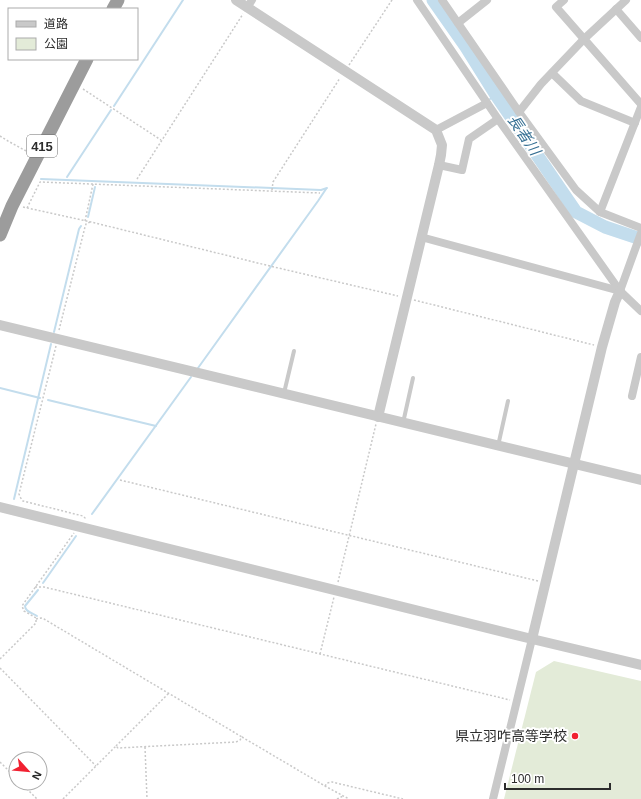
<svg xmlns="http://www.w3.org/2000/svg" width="641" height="799" viewBox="0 0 641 799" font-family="Helvetica,'Noto Sans JP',sans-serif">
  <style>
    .green { fill: #e3ebd8 }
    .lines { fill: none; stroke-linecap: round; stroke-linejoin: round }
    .stream { stroke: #c3dded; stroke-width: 2 }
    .river { stroke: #c3dded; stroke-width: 13 }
    .path { stroke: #c9c9c9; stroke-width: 1.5; stroke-dasharray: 2 2; stroke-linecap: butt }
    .service { stroke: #c9c9c9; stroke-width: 4 }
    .minor { stroke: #c9c9c9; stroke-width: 8 }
    .tertiary { stroke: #c9c9c9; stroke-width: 10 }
    .trunk { stroke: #9c9c9c; stroke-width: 13 }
    .poi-dot { fill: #f12131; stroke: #fff; stroke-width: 1.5 }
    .labels { text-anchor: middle; stroke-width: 4; stroke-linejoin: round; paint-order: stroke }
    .shield { fill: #fff; stroke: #6b6b6b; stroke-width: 1 }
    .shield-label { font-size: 13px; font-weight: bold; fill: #2c2c2c }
    .poi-label { font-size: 14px; fill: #2c2c2c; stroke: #fff; text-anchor: end }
    .water-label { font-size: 15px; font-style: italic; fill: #356f93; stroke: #fff }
  </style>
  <rect width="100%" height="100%" fill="#fff"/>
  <path class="green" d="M554,661L641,681V799H504L536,672Z"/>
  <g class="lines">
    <g class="stream">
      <path d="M490,99L496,95"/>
      <path d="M114,106L183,0"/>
      <path d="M67,177L111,110"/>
      <path d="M41,179L321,190L327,188"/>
      <path d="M88,217L95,187"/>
      <path d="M54,332L79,229L81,226"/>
      <path d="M198,368L318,201L326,189"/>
      <path d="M0,388L40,398"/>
      <path d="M48,400L156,426"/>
      <path d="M14,499L51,344"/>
      <path d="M92,514L191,377"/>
      <path d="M43,583L76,536"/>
      <path d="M37,616C33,613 25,612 25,606L38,590"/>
    </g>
    <path class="river" d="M433,0L466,47L496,95L576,212L605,227L641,239"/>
    <g class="path">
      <path d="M349,65L392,0"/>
      <path d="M83,89L161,140"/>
      <path d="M0,136C9,142 19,147 28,152"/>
      <path d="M137,179L243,14"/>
      <path d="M272,190L273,182L340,78"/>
      <path d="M23,207L91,222L274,267L398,296"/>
      <path d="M27,208L40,182L320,193"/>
      <path d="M85,221L93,184"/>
      <path d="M414,300L594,345"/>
      <path d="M59,330L85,227L86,224L90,222"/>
      <path d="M56,346L19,494L20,497L23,501L83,516L85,518V520"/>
      <path d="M120,480L538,581"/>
      <path d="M338,582L376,424"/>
      <path d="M35,587H44L510,700"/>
      <path d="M36,619L41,618L44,619L242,737"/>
      <path d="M320,654L334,597"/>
      <path d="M0,659L36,623V618L24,611L22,606L24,603L74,533"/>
      <path d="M0,668L96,766"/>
      <path d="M116,746L169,693"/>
      <path d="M145,747L147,799"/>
      <path d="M0,762L16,778"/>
      <path d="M21,783L37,799"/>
      <path d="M325,786L327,783L332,782L403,799"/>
      <path d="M63,799L116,746L118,748L236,742L240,740L242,737L325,786L349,799"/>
      <path d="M337,799L343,796"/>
    </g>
    <g class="service">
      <path d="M284,393L294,351"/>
      <path d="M403,423L413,378"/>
      <path d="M498,446L508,401"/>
    </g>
    <g class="minor">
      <path d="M417,0L498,119L620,291L641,311"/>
      <path d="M442,0L519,112L576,190L600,212L641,228"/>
      <path d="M564,0L556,7L641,104"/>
      <path d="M247,8L252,0"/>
      <path d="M616,9L641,38"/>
      <path d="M458,23L487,0"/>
      <path d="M552,73L581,101L635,123"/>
      <path d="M519,112L541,84L584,39L626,0"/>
      <path d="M436,130L487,103"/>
      <path d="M439,165L462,170L469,139L498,119"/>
      <path d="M600,212L641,107"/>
      <path d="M421,237L620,291"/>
      <path d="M620,291L641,233"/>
      <path d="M632,396L641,357"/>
      <path d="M493,799L532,639"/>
    </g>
    <g class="tertiary">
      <path d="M236,0L436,130L442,145L441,155L439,165L378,417"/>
      <path d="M0,325L641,480"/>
      <path d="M0,507L532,639L641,665"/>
      <path d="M532,639L602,347L615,302L620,291"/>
    </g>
    <g class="trunk">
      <path d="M113,9L118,0"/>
      <path d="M0,235L12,206L87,59"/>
    </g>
  </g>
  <circle class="poi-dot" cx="575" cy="736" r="4"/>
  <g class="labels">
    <rect class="shield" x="27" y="135" width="30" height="22" rx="3"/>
    <g class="shield-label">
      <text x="42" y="151">415</text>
    </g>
    <g class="poi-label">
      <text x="567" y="741">県立羽咋高等学校</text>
    </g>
    <g class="water-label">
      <text transform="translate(524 135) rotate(56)" y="5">長者川</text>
    </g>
  </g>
  <rect x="8" y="8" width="130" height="52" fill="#ffffff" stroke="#ababab"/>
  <rect x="16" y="21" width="20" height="6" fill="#c9c9c9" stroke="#ababab"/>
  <text x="44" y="28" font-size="12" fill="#2c2c2c">道路</text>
  <rect x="16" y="38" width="20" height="12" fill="#e3ebd8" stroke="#ababab"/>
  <text x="44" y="48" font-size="12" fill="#2c2c2c">公園</text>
  <g transform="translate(28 771) rotate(117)"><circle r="19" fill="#ffffff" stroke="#ababab"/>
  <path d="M0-3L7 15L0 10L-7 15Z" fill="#f12131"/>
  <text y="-6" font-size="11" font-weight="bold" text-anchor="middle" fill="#2c2c2c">N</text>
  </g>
  <path d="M505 783v6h105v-6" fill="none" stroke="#2c2c2c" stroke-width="2"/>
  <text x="511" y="783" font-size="12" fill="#2c2c2c" stroke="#ffffff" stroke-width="3" paint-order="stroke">100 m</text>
</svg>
